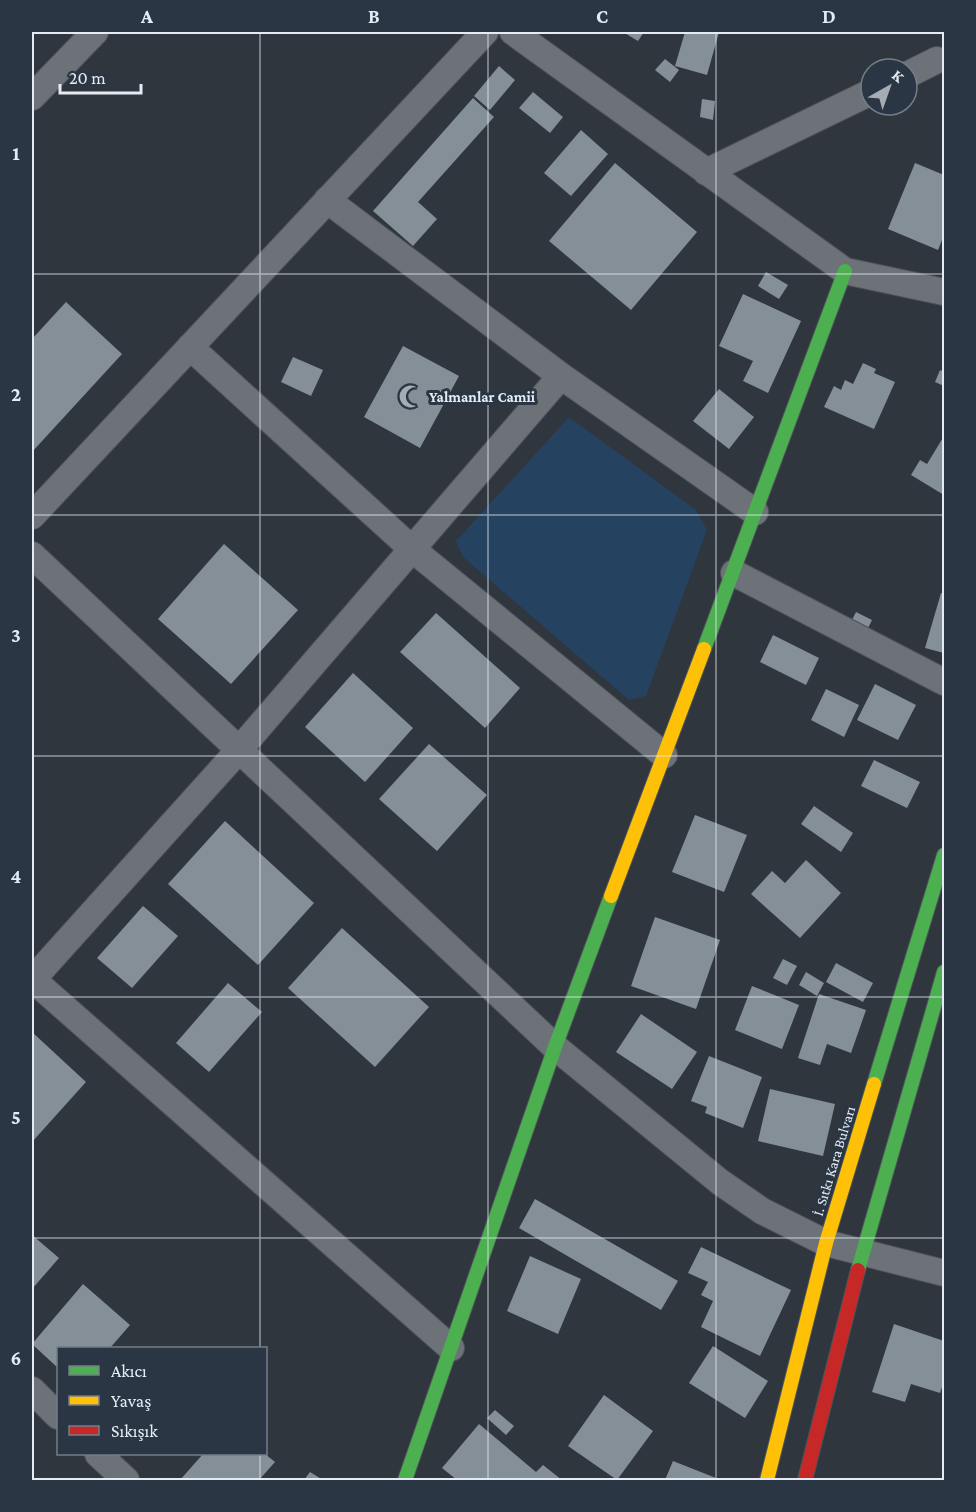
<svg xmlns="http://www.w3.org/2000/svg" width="976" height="1512" viewBox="0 0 976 1512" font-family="'Crimson Pro',serif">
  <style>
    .green { fill: #254260 }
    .building { fill: #858f98 }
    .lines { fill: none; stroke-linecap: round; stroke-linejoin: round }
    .street-casing { stroke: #4d535a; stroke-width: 28 }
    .fast-casing { stroke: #4d535a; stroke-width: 16 }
    .slow-casing { stroke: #4d535a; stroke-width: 16 }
    .jam-casing { stroke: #4d535a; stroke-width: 16 }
    .street { stroke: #6c7278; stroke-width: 26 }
    .fast { stroke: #4caf50; stroke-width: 14 }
    .slow { stroke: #ffc107; stroke-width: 14 }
    .jam { stroke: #c62828; stroke-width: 14 }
    .grid { fill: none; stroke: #e4ebf4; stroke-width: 1.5; stroke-opacity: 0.55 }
    .labels { text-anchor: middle; stroke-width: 6; stroke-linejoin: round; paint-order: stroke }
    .poi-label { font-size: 15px; font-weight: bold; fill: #e4ebf4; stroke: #2a3643; text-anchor: start }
    .street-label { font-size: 15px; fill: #e4ebf4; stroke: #2a3643 }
    .neatline { fill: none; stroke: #e4ebf4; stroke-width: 2 }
    .grid-label { font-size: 20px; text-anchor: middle; font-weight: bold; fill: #e4ebf4 }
  </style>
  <rect width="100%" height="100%" fill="#30363d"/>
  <path class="green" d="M569,417L696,510L707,530L646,696L629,700L463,557L456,541Z"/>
  <g class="building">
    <path d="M623,32H644L638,41Z"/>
    <path d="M685,32H719L707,75L675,66Z"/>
    <path d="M665,59L679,70L670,82L655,70Z"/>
    <path d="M499,66L515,80L490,110L474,96Z"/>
    <path d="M533,92L563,117L550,133L519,108Z"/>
    <path d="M473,98L494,117L418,202L437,219L413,246L373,211Z"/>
    <path d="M702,99L715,101L713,120L700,117Z"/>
    <path d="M581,130L608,154L571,196L544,173Z"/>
    <path d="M615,163L697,232L631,310L549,241Z"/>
    <path d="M915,163L944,175V235L938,250L888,229Z"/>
    <path d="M766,272L788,285L779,299L758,286Z"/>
    <path d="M743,294L801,321L768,393L743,381L753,361L719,346Z"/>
    <path d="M66,302L122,354L32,452V339Z"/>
    <path d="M403,346L459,376L420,448L364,417Z"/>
    <path d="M293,357L323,370L311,396L281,382Z"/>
    <path d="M863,363L876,369L874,373L895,382L874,429L824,407L834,386L841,390L845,380L853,384Z"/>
    <path d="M940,370L944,372V386L935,382Z"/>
    <path d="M719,389L754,417L729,449L693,421Z"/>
    <path d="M944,436V495L911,475L920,460L927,464Z"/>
    <path d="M224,544L298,610L231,684L158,619Z"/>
    <path d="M941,593L944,594V653L925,648Z"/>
    <path d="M856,612L872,620L865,634L849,626Z"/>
    <path d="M436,613L520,688L485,728L400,652Z"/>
    <path d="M773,635L819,658L806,685L760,662Z"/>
    <path d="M353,673L413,728L365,782L305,727Z"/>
    <path d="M875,684L916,705L898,740L857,720Z"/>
    <path d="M826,689L859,705L844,737L811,720Z"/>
    <path d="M429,744L487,795L437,851L379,799Z"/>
    <path d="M874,760L920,782L907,808L861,786Z"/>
    <path d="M814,806L853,833L841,852L801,824Z"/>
    <path d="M695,815L747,835L724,892L672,872Z"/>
    <path d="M225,821L314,903L258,965L168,884Z"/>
    <path d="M806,860L841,893L800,938L751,894L772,871L785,883Z"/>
    <path d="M143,906L178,936L132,988L97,958Z"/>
    <path d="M655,917L720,940L696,1009L631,986Z"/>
    <path d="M342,928L429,1007L375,1067L288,988Z"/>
    <path d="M783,959L797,966L787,985L773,978Z"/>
    <path d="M836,963L873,983L863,1002L826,982Z"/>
    <path d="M806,972L824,983L817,996L799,985Z"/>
    <path d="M228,983L262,1012L209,1072L176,1043Z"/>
    <path d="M752,986L799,1005L782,1049L735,1030Z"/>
    <path d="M819,994L866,1010L851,1053L827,1044L820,1065L798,1058Z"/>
    <path d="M641,1014L697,1052L672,1089L616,1052Z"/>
    <path d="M32,1032L86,1082L32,1142Z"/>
    <path d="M709,1056L762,1077L743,1128L705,1113L707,1107L691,1101Z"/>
    <path d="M770,1089L835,1104L823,1156L758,1141Z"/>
    <path d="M535,1199L678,1281L661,1310L519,1228Z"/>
    <path d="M32,1235L59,1258L32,1289Z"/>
    <path d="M701,1247L791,1290L760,1356L701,1327L713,1301L701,1295L708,1282L688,1273Z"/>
    <path d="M530,1256L581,1279L558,1334L507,1311Z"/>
    <path d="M83,1284L130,1325L110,1348H58V1368L32,1344Z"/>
    <path d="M894,1324L944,1341V1381L940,1393L911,1384L905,1402L872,1392Z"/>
    <path d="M713,1346L768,1381L745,1418L689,1383Z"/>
    <path d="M604,1395L653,1431L617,1480L568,1446Z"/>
    <path d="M495,1410L514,1426L506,1435L487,1418Z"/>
    <path d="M479,1424L536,1472L543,1465L562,1480H457L442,1468Z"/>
    <path d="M203,1454H265L275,1462L259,1480H180Z"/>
    <path d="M673,1461L721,1480H665Z"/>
    <path d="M310,1472L323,1480H304Z"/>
  </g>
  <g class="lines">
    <defs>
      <g id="street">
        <path d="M513,32L845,271L944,292"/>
        <path d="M907,75L937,60"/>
        <path d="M32,97L95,32"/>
        <path d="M706,172L871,92"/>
        <path d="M327,200L561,376L755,512"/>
        <path d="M190,347L412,549L664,755"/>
        <path d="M32,516L485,32"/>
        <path d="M32,555L555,1047L720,1182L762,1211L826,1243L944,1273"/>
        <path d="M734,573L944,682"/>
        <path d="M32,979L451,1348"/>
        <path d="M32,980L239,750L561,376"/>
        <path d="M32,1390L58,1416"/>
        <path d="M98,1454L126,1480"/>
      </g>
      <g id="fast">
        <path d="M704,649L845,271"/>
        <path d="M874,1084L944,855"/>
        <path d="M858,1270L944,972"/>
        <path d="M405,1480L555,1047L611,896"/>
      </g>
      <g id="slow">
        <path d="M611,896L704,649"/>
        <path d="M767,1480L826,1243L874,1084"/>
      </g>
      <path id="jam" d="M805,1480L858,1270"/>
    </defs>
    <use href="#street" class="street-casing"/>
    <use href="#fast" class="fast-casing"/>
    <use href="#slow" class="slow-casing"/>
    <use href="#jam" class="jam-casing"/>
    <use href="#street" class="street"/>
    <use href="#fast" class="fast"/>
    <use href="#slow" class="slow"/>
    <use href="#jam" class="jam"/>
  </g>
  <path class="grid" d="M260,32V1348M488,32V1480M716,32V1480M32,274H944M32,515H944M32,756H944M32,997H944M32,1238H944M260,1454V1480"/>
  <defs>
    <symbol id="mosque-bare" viewBox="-9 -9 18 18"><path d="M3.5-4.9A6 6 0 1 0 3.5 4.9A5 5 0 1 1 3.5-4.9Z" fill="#a5acb4" stroke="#2a3643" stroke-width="2.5" paint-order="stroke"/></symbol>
  </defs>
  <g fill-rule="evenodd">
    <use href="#mosque-bare" x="394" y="380" width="33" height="33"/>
  </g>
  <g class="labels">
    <g class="poi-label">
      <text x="429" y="402">Yalmanlar Camii</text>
    </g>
    <g class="street-label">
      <text transform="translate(834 1161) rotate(-73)" y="5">İ. Sıtkı Kara Bulvarı</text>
    </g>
  </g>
  <rect width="976" height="1512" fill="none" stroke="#2a3643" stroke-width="66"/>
  <rect x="57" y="1347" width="210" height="108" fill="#2a3643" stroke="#747e8a" stroke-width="1.5"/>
  <rect x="69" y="1366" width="30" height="9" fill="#4caf50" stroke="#747e8a" stroke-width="1.5"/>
  <text x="111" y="1377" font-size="18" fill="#e4ebf4">Akıcı</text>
  <rect x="69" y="1396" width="30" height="9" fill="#ffc107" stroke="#747e8a" stroke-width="1.5"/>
  <text x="111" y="1407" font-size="18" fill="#e4ebf4">Yavaş</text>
  <rect x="69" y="1426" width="30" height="9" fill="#c62828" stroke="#747e8a" stroke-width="1.5"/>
  <text x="111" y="1437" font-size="18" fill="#e4ebf4">Sıkışık</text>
  <g transform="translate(889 87) rotate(40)"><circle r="28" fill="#2a3643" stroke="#747e8a" stroke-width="1.5"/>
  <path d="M0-4.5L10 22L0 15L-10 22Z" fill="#a5acb4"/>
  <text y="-9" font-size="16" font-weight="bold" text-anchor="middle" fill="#e4ebf4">K</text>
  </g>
  <path d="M60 84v9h81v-9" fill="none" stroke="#e4ebf4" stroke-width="3"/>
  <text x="69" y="84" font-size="18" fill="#e4ebf4" stroke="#2a3643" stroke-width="4.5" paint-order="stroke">20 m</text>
  <rect x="33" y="33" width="910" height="1446" class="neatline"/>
  <g class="grid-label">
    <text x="147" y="23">A</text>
    <text x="374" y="23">B</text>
    <text x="602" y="23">C</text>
    <text x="829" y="23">D</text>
    <text x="16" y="160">1</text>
    <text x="16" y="401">2</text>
    <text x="16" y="642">3</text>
    <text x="16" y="883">4</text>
    <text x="16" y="1124">5</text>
    <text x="16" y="1365">6</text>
  </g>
</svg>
